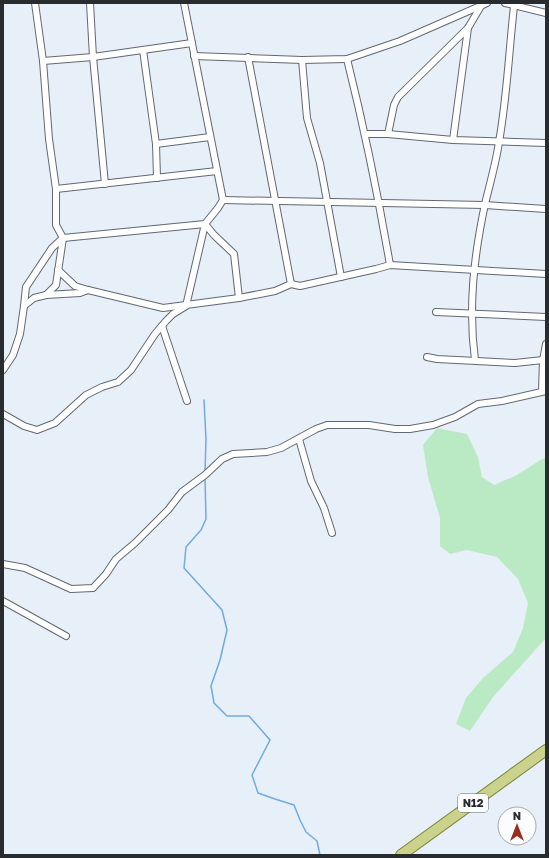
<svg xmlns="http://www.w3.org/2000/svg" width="549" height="858" viewBox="0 0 549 858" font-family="'Golos Text',sans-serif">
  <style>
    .green { fill: #baeac3 }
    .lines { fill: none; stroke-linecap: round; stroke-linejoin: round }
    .stream { stroke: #70abe1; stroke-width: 1.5 }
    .street-casing { stroke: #616870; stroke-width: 8 }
    .primary-casing { stroke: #7a843a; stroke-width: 12 }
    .street { stroke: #fff; stroke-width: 6 }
    .primary { stroke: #cad28c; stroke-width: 10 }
    .labels { text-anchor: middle; stroke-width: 3; stroke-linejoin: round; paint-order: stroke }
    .shield { fill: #fafcfd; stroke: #686a6d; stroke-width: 1 }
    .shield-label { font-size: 11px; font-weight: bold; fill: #292c2f }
  </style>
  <rect width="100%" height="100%" fill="#e7eff9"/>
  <path class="green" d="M437,428L467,434L478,457L482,477L494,485L517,475L542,459L546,458V638L493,697L470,731L456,724L466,698L483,678L513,652L523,628L528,603L518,579L497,557L467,550L450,554L440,546V518L428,477L423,445Z"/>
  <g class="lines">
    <g class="stream">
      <path d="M204,400L206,439L205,472"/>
      <path d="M205,478L206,519L201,530L186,547L184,568L222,610L227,630L220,660L211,686L214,703L227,716H249L270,740L252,775L258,793L275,799L294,805L300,820L306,832L317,841L320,855"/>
    </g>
    <defs>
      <g id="street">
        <path d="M90,3L93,57L105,184"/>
        <path d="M505,3L546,13"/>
        <path d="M143,50L156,144L157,178"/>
        <path d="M194,56L302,60L347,59L400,41L487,3"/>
        <path d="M248,57L291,284"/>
        <path d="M347,59C364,127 378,195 390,265"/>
        <path d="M302,60L307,118L320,163L341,277"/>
        <path d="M43,61L93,57L192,43"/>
        <path d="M365,134H388L453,140L546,143"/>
        <path d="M388,134L394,105L398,97L468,28L481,6"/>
        <path d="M453,140L468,28"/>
        <path d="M156,144L210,137"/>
        <path d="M56,189L217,171"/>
        <path d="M223,200L485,205L546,209"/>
        <path d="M205,224L214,235L234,254L239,298"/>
        <path d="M58,270L75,286L88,290L163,308L239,298L275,291L291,284L300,286L376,269L390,265L546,274"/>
        <path d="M46,295L80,293L88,290"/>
        <path d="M24,306L26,287L52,248L63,238L205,224L218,208L223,200L184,3"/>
        <path d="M436,312L546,317"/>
        <path d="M162,326L187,401"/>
        <path d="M427,357L437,359L515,363L543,360"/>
        <path d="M475,360C468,307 474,256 485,204C490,183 496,163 499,142C507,97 509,51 514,6"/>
        <path d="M3,370L13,355L20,334L24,306L34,298L46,295L56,285L63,238L56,225V189L49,139L43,61L35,3"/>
        <path d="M542,391L543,360L546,344"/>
        <path d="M3,414L24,426L37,430L55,423L86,395L102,387L118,382L131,370L155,334L166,321L173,314L186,306L205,224"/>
        <path d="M299,439L311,481L324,508L332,533"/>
        <path d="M3,564L25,568L71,589L93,588L106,574L116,559L135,543L168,510L182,492L205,475L222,459L233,454L267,452L281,448L316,429L327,425H369L395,429H410L433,425L455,417L478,404L502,401L546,391"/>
        <path d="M3,601L66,636"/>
      </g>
      <path id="primary" d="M401,855L546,750"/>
    </defs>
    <use href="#street" class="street-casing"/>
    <use href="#primary" class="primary-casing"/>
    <use href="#street" class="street"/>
    <use href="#primary" class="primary"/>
  </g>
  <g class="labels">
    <rect class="shield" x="458" y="794" width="30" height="18" rx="3"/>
    <g class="shield-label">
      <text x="473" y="807">N12</text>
    </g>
  </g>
  <rect width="549" height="858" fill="none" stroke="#292c2f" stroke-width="8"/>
  <g transform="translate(517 826)"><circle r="19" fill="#fafcfd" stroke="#a6a9ab"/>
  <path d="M0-3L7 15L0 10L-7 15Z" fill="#972d1d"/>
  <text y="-6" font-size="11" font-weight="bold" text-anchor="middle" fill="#292c2f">N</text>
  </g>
</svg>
